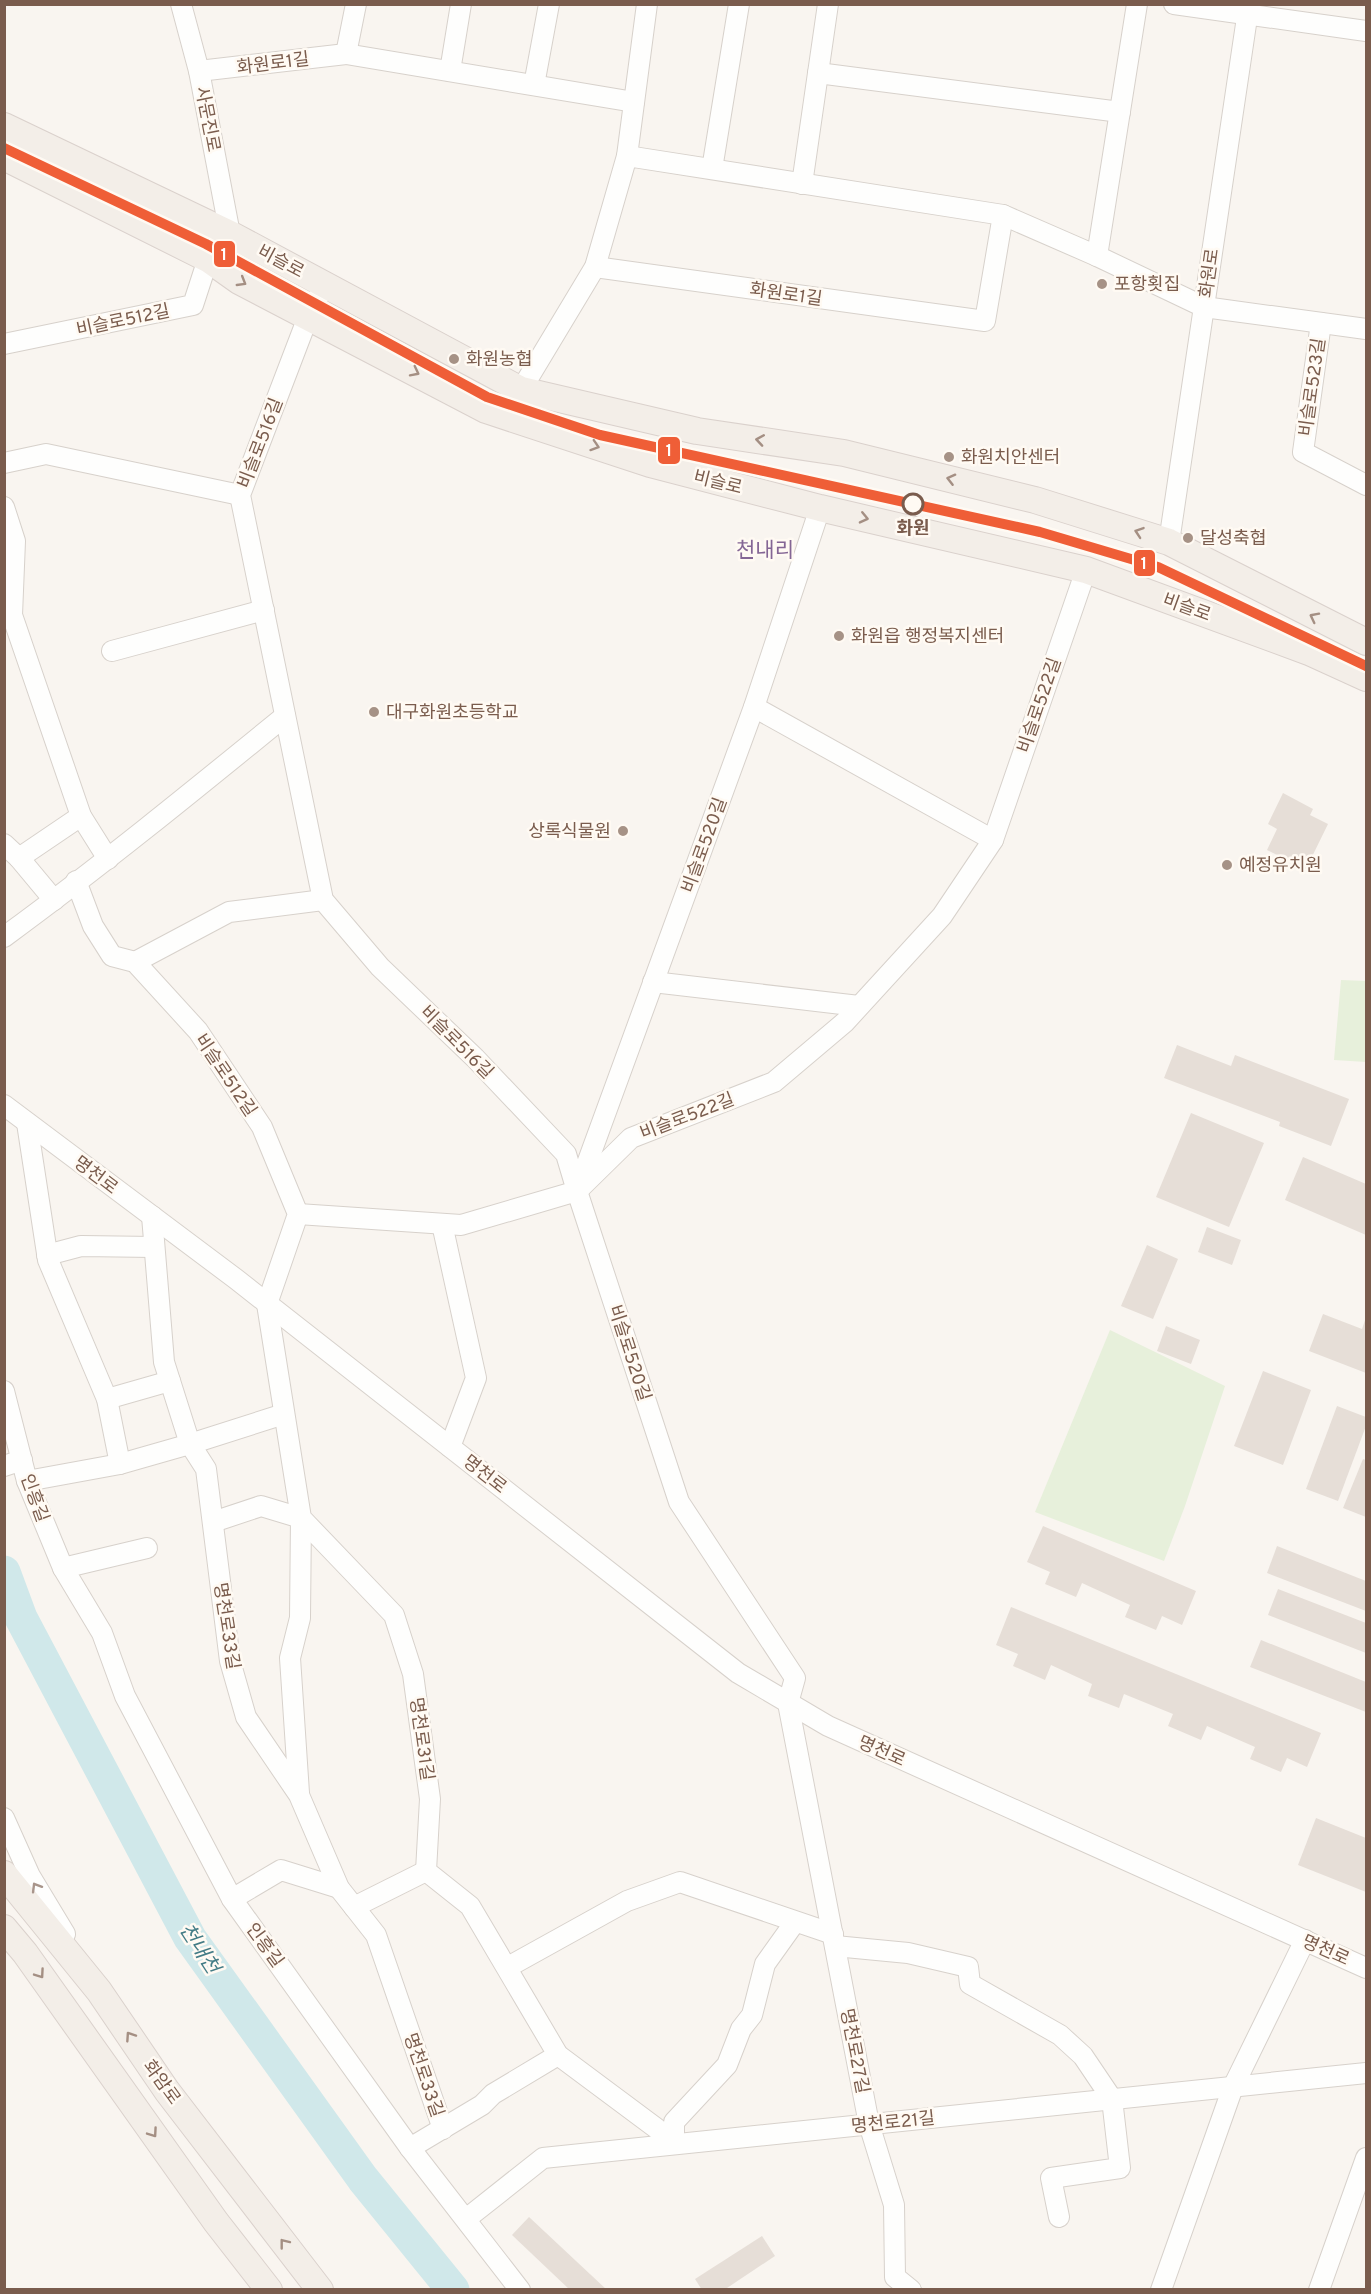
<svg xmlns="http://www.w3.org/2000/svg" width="1371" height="2294" viewBox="0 0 1371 2294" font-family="Overpass,'Noto Sans KR',sans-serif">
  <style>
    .green { fill: #e7f0db }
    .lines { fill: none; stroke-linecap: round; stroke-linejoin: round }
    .river { stroke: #d0e8ea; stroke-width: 33 }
    .building { fill: #e6ded7 }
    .minor-casing { stroke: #d7d1cb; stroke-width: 22 }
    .major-casing { stroke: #dad1cc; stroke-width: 28 }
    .minor { stroke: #fefefd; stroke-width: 20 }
    .major { stroke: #f3eee8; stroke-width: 26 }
    .metro-1-casing { stroke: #fffaf3; stroke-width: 15 }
    .metro-1 { stroke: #ef5e37; stroke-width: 10 }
    .oneway { stroke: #a48f83 }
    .oneway2 { stroke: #a8958b }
    .poi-dot { fill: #a69286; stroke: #fffaf3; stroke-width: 2 }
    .stop-dot { fill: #fffaf3; stroke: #7a5c4d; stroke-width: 3 }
    .labels { text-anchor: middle; stroke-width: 5; stroke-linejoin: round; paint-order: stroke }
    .street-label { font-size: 18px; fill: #7a5c4d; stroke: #fffaf3 }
    .poi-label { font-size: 18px; fill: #7a5c4d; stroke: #fffaf3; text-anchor: start }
    .stop-label { font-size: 18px; font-weight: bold; fill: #7a5c4d; stroke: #fffaf3 }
    .water-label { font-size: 20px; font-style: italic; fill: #437c86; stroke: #fffaf3 }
    .quarter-label { font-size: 21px; fill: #846695; stroke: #fffaf3 }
    .line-badge { stroke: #fffaf3; stroke-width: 2 }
    .badge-label { font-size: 16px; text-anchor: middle; font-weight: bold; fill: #fff }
  </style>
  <rect width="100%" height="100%" fill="#f9f5f0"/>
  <g class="green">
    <path d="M1341,980L1366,981V1062L1334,1060Z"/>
    <path d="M1110,1330L1225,1386L1185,1506L1164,1561L1035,1512Z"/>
  </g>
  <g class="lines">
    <path class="river" d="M4,1572L21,1618L190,1938L363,2179L453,2290"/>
  </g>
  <g class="building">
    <path d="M1283,793L1313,809L1310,815L1328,824L1306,869L1267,850L1277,829L1268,824Z"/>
    <path d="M1177,1045L1231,1066L1235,1055L1349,1099L1331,1146L1279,1126L1280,1122L1164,1078Z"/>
    <path d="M1191,1113L1264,1143L1229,1227L1156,1197Z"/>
    <path d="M1303,1157L1366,1184V1235L1285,1200Z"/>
    <path d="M1207,1227L1241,1240L1232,1265L1198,1252Z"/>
    <path d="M1147,1245L1178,1259L1153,1319L1121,1306Z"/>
    <path d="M1323,1314L1362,1329L1366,1317V1373L1309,1351Z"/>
    <path d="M1166,1326L1200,1340L1191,1364L1157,1351Z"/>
    <path d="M1263,1371L1311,1390L1283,1465L1234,1446Z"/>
    <path d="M1337,1406L1366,1417V1426L1338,1501L1306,1489Z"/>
    <path d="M1363,1459L1366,1460V1517L1343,1508Z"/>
    <path d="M1043,1526L1196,1591L1182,1625L1162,1616L1156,1630L1125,1617L1130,1605L1082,1583L1076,1597L1045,1584L1050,1572L1027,1562Z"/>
    <path d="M1277,1546L1366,1581V1611L1267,1573Z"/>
    <path d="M1278,1589L1366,1623V1653L1268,1615Z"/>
    <path d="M1011,1607L1321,1733L1307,1767L1287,1758L1281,1772L1250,1759L1255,1747L1207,1726L1201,1740L1168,1726L1173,1714L1124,1694L1119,1708L1088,1696L1092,1684L1051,1665L1045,1680L1013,1666L1018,1654L996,1645Z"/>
    <path d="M1261,1640L1366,1682V1712L1250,1667Z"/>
    <path d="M1316,1818L1366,1838V1892L1298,1865Z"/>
    <path d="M529,2217L607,2290H570L512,2235Z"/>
    <path d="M762,2236L775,2256L724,2290H702L695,2279Z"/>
  </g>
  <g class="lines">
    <defs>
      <g id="minor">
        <path d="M181,4L199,71L230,234"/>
        <path d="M356,4L346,54L634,102"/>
        <path d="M1174,4L1366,31"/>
        <path d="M199,71L346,54"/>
        <path d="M450,71L461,4"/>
        <path d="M818,73L1120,112"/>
        <path d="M534,85L549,4"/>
        <path d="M627,156L647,4"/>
        <path d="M712,169L739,4"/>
        <path d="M802,184L828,4"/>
        <path d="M1097,256L1137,4"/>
        <path d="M595,267L985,321L1003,215"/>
        <path d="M325,284L308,317L240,495L323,900L380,967L475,1058L566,1154L577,1191"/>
        <path d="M1321,323L1303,452L1366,485"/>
        <path d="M4,344L193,305L208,259"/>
        <path d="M521,390L595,267L627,156L1003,215L1097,256L1204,307L1366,329"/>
        <path d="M4,463L46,454L240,495"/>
        <path d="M4,507L15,541L12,615L81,816L108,859"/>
        <path d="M820,508L754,707L577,1191L679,1502L795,1678L788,1703L869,2124L894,2205L895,2277L911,2290"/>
        <path d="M1169,542L1249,4"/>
        <path d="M112,651L264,610"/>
        <path d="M754,707L993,840"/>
        <path d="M4,844L19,858L81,816"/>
        <path d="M19,858L54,900"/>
        <path d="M76,881L93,926L112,956L135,962L198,1031L262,1127L298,1214L267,1304L301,1518L394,1615L413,1674L430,1799L426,1871L470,1906L558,2055L656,2128L674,2144"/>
        <path d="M4,937C101,866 193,791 285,716"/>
        <path d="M135,962L229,912L323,900"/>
        <path d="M653,982L859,1006"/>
        <path d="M4,1105L236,1279L738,1673L828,1726L1366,1968"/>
        <path d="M27,1123L48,1260L107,1399L120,1464"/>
        <path d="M298,1214L461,1225L577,1191L631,1138L774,1082L845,1022L942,916L993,840L1086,570"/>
        <path d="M152,1216L164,1362L190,1444L206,1469L230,1661L246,1717L299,1795L339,1888L376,1935L443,2129"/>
        <path d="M442,1224L476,1378L450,1447"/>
        <path d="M47,1255L81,1246L154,1247"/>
        <path d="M4,1391L27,1481L63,1568L102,1633L125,1696L232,1899L410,2148L520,2290"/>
        <path d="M107,1399L170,1381"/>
        <path d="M4,1466L22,1460"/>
        <path d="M27,1481L120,1464L190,1444L284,1414"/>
        <path d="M213,1522L261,1506L301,1518L300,1618L290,1658L299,1793"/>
        <path d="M63,1568L147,1548"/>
        <path d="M4,1818L30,1876L65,1934"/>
        <path d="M232,1899L281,1870L339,1888"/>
        <path d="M354,1907L426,1871"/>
        <path d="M835,1946L908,1953L968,1967L970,1984L1060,2035L1083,2056L1112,2099L1120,2168L1051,2178L1059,2217"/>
        <path d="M508,1967L627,1901L680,1882L833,1934"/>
        <path d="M674,2144V2122L727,2065L741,2029L752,2015L765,1964L795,1922"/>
        <path d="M410,2148L482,2105L493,2094L558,2055"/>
        <path d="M466,2219L543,2158L1366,2073"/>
        <path d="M1161,2290L1233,2087L1305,1940"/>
        <path d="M1319,2290L1366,2158"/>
      </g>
      <g id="major">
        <path d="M4,126L230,234L521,390L697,431L844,453L1035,500L1169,542L1366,642"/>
        <path d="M4,157L208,259L239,281L486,410L650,464L820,508L1086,570L1309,652L1366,678"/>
        <path d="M4,1874L99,1991L167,2091L320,2290"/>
        <path d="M4,1928L25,1953L216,2222L269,2290"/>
      </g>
    </defs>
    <use href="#minor" class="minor-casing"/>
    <use href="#major" class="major-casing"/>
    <use href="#minor" class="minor"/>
    <use href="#major" class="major"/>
    <defs>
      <path id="metro-1" d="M4,148L206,244L487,397L600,435L1040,532L1158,567L1366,666"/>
    </defs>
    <use href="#metro-1" class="metro-1-casing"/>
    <use href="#metro-1" class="metro-1"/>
  </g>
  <defs><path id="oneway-chevron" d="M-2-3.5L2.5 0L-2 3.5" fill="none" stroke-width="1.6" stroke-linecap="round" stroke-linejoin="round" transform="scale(1.5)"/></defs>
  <g class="oneway">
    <use href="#oneway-chevron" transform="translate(242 282) rotate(31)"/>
    <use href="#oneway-chevron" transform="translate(415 372) rotate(27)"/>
    <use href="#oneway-chevron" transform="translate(760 440) rotate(-171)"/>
    <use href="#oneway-chevron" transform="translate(595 446) rotate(18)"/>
    <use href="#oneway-chevron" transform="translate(951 479) rotate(-166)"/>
    <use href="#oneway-chevron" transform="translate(864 518) rotate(13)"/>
    <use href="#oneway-chevron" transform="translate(1139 532) rotate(-161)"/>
    <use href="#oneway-chevron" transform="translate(1314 617) rotate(-153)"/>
    <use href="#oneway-chevron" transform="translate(40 1974) rotate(55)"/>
    <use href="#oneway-chevron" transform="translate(130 2036) rotate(-124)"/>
    <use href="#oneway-chevron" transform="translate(153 2133) rotate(55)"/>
    <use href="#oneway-chevron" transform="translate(284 2243) rotate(-128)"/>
  </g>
  <use class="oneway2" href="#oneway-chevron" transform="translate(36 1887) rotate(-121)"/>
  <g class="poi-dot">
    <circle cx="1102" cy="284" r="6"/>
    <circle cx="454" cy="359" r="6"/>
    <circle cx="949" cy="457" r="6"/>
    <circle cx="1188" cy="538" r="6"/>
    <circle cx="839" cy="636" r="6"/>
    <circle cx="374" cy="712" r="6"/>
    <circle cx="623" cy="831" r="6"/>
    <circle cx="1227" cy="865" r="6"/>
  </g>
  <circle class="stop-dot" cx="913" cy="504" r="10"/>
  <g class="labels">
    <g class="street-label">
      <text transform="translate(273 63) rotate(-7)" y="6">화원로1길</text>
      <text transform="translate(208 119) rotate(79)" y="6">사문진로</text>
      <text transform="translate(281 261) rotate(28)" y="6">비슬로</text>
      <text transform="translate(1209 273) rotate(-82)" y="6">화원로</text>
      <text transform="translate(786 294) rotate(8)" y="6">화원로1길</text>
      <text transform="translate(123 320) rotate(-12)" y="6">비슬로512길</text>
      <text transform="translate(1312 387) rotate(-82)" y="6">비슬로523길</text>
      <text transform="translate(260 443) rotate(-69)" y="6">비슬로516길</text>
      <text transform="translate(718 482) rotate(14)" y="6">비슬로</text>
      <text transform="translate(1187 607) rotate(20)" y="6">비슬로</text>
      <text transform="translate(1039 705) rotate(-71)" y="6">비슬로522길</text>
      <text transform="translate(704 845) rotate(-70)" y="6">비슬로520길</text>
      <text transform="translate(457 1042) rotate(45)" y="6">비슬로516길</text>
      <text transform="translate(226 1075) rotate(56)" y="6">비슬로512길</text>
      <text transform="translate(687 1116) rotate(-21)" y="6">비슬로522길</text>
      <text transform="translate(96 1175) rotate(37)" y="6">명천로</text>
      <text transform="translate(630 1353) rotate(72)" y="6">비슬로520길</text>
      <text transform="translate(485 1474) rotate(38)" y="6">명천로</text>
      <text transform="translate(35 1498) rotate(70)" y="6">인흥길</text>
      <text transform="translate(227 1626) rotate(81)" y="6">명천로33길</text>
      <text transform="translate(422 1739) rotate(82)" y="6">명천로31길</text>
      <text transform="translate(882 1751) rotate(24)" y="6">명천로</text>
      <text transform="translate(265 1945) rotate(54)" y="6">인흥길</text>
      <text transform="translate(1326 1950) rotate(24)" y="6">명천로</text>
      <text transform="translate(855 2051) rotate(79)" y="6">명천로27길</text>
      <text transform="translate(424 2075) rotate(71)" y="6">명천로33길</text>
      <text transform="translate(162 2082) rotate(54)" y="6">화암로</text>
      <text transform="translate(893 2122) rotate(-6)" y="6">명천로21길</text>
    </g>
    <g class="poi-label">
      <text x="1114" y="290">포항횟집</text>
      <text x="466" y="365">화원농협</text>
      <text x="961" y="463">화원치안센터</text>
      <text x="1200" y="544">달성축협</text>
      <text x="851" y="642">화원읍 행정복지센터</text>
      <text x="386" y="718">대구화원초등학교</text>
      <text x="611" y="837" text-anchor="end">상록식물원</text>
      <text x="1239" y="871">예정유치원</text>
    </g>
    <g class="stop-label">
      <text x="913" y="534">화원</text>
    </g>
    <g class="water-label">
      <text transform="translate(200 1948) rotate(57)" y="7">천내천</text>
    </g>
    <g class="quarter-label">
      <text x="765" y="557">천내리</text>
    </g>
  </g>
  <g class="line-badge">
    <rect x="213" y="240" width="23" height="28" rx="6" fill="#ef5e37"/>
    <rect x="657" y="436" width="24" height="29" rx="6" fill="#ef5e37"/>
    <rect x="1133" y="549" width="23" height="28" rx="6" fill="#ef5e37"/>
  </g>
  <g class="badge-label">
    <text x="224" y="260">1</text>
    <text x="669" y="456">1</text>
    <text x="1144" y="569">1</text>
  </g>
  <rect width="1371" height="2294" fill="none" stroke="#7a5c4d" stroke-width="12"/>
</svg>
